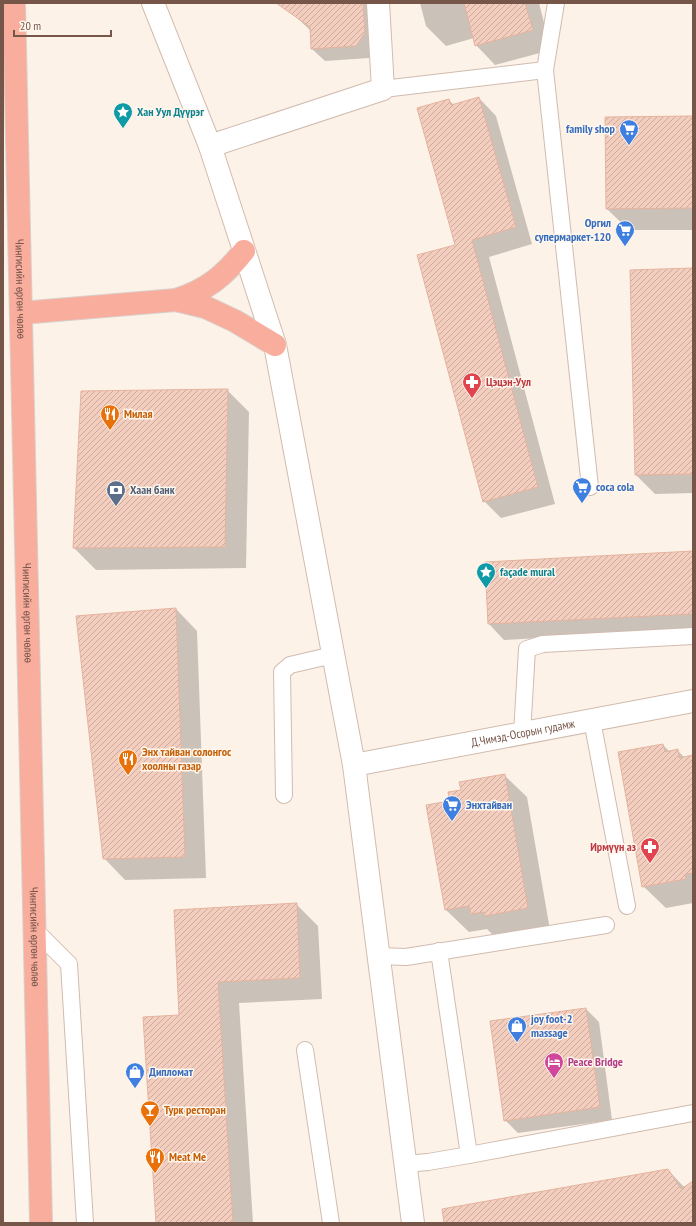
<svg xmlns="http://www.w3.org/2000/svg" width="696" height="1226" viewBox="0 0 696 1226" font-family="'PT Sans Narrow',sans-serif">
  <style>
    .shadow { fill: #0003 }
    .building { fill: url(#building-hatch); stroke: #e6b39e }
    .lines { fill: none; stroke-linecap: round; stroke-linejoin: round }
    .lane-casing { stroke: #d1bbaf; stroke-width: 18 }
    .street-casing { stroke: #d1bbaf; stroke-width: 24 }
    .secondary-casing { stroke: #d4bbac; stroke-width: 24 }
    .highway-casing { stroke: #d9d0cc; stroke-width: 24 }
    .lane { stroke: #fff; stroke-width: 16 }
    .street { stroke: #fff; stroke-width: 22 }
    .secondary { stroke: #fff; stroke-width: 22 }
    .highway { stroke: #f8ad9d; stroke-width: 22 }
    .labels { text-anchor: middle; stroke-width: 3; stroke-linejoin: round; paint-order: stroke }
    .culture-label { font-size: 12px; font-weight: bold; fill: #0d838f; stroke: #fff7ee; text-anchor: start }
    .shop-label { font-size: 12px; font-weight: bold; fill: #366cbe; stroke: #fff7ee; text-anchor: start }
    .street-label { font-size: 12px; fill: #77564a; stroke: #fff7ee }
    .health-label { font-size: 12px; font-weight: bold; fill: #be3a42; stroke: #fff7ee; text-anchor: start }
    .food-label { font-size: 12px; font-weight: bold; fill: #c56008; stroke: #fff7ee; text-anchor: start }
    .service-label { font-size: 12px; font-weight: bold; fill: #4e5e75; stroke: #fff7ee; text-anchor: start }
    .hotel-label { font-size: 12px; font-weight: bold; fill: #b23c85; stroke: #fff7ee; text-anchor: start }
  </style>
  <defs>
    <pattern id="building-hatch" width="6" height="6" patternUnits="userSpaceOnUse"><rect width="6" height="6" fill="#f3cebe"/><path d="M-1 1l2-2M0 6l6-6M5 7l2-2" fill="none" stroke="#caaa9c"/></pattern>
  </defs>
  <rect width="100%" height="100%" fill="#fdf2e7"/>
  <g class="shadow">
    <path d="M301,3H375L377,46L369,58L325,61L312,49L311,31L294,15Z"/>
    <path d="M420,3H539L551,50L495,65L476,45L474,38L446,46L426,26Z"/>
    <path d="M479,98L496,116L532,244L489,257L555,504L501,518L484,501L456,245L449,100L454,105Z"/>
    <path d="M693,117V230H629L607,209Z"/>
    <path d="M693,269V493L655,494L636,475Z"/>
    <path d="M227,390L249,412L246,568L96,570L74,548L82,392Z"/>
    <path d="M693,552V630L504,640L489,624L486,563Z"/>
    <path d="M176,609L197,631L206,878L125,880L104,858Z"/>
    <path d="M663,745L670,752L677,750L685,758L693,756V903L666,908L643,886Z"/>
    <path d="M504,775L527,797L550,930L494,936L487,929L469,932L446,910L451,802L462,791Z"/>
    <path d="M296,904L318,926L322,999L239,1003L253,1223H157L180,1016Z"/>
    <path d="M586,1009L599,1022L612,1120L518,1133L505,1120Z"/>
    <path d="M668,1170L685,1188L693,1183V1223H465Z"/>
  </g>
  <g class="building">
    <path d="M276,3H363L365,33L356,46L311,49L310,27Z"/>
    <path d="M464,3H525L533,30L475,46Z"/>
    <path d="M479,97L516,227L472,240L538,487L483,502L417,255L455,245L417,108L449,99L451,105Z"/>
    <path d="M693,116V208L606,209L605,117Z"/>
    <path d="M693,268V474L635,475L630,270Z"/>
    <path d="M228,389L225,547L73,548L81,391Z"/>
    <path d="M693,551V614L488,624L485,562Z"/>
    <path d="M176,608L185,857L103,859L76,616Z"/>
    <path d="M663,744L665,752L678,749L679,758L693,755V873L685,874L686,879L642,887L618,752Z"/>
    <path d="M505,774L528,908L485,916L484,912L471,914L469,906L445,910L426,805L450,801L448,792L461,790L459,782Z"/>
    <path d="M297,903L300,978L218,982L233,1223H156L143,1017L179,1015L174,910Z"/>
    <path d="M586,1008L600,1107L504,1121L490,1021Z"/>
    <path d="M668,1169L681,1189L693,1181V1223H444L442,1209Z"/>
  </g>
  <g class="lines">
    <defs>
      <g id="lane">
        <path d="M556,3L545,70L590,487"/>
        <path d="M383,89L545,70"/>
        <path d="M592,720L627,906"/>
        <path d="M522,734L527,649L543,644L693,636"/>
        <path d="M284,795L282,672L290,665L333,655"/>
        <path d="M34,929L69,964L85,1223"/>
        <path d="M439,951L469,1155"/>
        <path d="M378,956L406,957L606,925"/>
        <path d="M305,1050L331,1223"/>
        <path d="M405,1164L428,1162L469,1155L693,1113"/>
      </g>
      <g id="street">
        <path d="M210,146L383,89L378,3"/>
        <path id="s1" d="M354,765L693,701"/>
      </g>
      <path id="secondary" d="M153,3L210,146L275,345L354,765L413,1223"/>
      <g id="highway">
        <path id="s2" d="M14,3L41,1223"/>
        <path d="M176,300L205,307L235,321L275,345"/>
        <path d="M21,313L176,300C207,290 224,276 244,251"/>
      </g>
    </defs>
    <use href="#lane" class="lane-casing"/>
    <use href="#street" class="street-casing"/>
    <use href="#secondary" class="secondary-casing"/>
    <use href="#highway" class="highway-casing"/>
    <use href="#lane" class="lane"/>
    <use href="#street" class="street"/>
    <use href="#secondary" class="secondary"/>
    <use href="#highway" class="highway"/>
  </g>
  <defs>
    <symbol id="sight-pin" viewBox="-11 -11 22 30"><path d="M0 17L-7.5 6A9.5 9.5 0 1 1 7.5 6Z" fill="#0f9aa8" stroke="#fff7ee"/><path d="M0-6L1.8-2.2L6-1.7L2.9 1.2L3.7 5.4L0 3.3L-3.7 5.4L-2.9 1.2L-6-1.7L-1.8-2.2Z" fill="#fff"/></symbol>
    <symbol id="supermarket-pin" viewBox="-11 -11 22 30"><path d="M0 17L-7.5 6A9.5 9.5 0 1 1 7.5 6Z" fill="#3f7fe0" stroke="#fff7ee"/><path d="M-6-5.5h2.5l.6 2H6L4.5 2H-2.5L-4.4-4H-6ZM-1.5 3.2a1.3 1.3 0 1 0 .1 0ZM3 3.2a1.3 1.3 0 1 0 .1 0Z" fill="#fff"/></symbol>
    <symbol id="pharmacy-pin" viewBox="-11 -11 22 30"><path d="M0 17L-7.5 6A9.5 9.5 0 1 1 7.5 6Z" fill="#e0444e" stroke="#fff7ee"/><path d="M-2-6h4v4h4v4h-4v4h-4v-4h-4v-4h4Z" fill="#fff"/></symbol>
    <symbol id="restaurant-pin" viewBox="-11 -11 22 30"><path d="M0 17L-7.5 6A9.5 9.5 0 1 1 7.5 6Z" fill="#e8710a" stroke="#fff7ee"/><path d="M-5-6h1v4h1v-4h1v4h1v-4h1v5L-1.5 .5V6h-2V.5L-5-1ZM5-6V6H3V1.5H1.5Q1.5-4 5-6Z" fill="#fff"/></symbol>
    <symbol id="bank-pin" viewBox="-11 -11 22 30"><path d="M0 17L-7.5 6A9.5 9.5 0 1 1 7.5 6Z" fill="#5c6f8a" stroke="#fff7ee"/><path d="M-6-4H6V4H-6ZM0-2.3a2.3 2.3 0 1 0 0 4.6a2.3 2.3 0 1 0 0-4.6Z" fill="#fff"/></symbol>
    <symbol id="shop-pin" viewBox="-11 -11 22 30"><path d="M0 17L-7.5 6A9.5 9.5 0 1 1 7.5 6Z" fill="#3f7fe0" stroke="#fff7ee"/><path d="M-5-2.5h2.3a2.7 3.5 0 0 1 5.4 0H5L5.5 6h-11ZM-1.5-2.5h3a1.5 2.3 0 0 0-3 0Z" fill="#fff"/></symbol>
    <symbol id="hotel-pin" viewBox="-11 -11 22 30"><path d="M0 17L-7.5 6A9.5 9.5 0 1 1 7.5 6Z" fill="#d1479c" stroke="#fff7ee"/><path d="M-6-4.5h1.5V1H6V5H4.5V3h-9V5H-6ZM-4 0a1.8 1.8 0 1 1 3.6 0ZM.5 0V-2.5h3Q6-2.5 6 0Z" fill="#fff"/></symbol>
    <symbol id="bar-pin" viewBox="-11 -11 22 30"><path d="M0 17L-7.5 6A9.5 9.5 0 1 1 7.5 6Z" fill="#e8710a" stroke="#fff7ee"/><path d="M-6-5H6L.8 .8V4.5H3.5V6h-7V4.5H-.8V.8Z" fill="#fff"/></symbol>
  </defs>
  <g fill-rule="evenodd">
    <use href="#sight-pin" x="112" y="101" width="22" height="30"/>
    <use href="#supermarket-pin" x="618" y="118" width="22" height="30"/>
    <use href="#supermarket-pin" x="614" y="219" width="22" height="30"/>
    <use href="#pharmacy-pin" x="461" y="371" width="22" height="30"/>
    <use href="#restaurant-pin" x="99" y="403" width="22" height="30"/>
    <use href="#supermarket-pin" x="571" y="476" width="22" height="30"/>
    <use href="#bank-pin" x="105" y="479" width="22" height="30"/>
    <use href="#sight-pin" x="475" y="561" width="22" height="30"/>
    <use href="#restaurant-pin" x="117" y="748" width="22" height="30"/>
    <use href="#supermarket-pin" x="441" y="794" width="22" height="30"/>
    <use href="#pharmacy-pin" x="639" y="836" width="22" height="30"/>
    <use href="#shop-pin" x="506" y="1015" width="22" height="30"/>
    <use href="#hotel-pin" x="543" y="1051" width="22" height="30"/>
    <use href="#shop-pin" x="124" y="1061" width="22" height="30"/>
    <use href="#bar-pin" x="139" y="1099" width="22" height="30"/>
    <use href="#restaurant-pin" x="144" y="1146" width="22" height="30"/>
  </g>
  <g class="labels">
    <g class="culture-label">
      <text x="137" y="116">Хан Уул Дүүрэг</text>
      <text x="500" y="576">façade mural</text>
    </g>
    <g class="shop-label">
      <text x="615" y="133" text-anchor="end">family shop</text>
      <text x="611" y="227" text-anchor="end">Оргил<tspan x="611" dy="14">супермаркет-120</tspan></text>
      <text x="596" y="491">coca cola</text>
      <text x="466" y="809">Энхтайван</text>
      <text x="531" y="1023">joy foot-2<tspan x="531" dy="14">massage</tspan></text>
      <text x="149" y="1076">Дипломат</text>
    </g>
    <g class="street-label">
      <text dy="4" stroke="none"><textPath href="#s2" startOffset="286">Чингисийн өргөн чөлөө</textPath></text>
      <text dy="4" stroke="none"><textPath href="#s2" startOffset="610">Чингисийн өргөн чөлөө</textPath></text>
      <text dy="4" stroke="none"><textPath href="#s1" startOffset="172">Д.Чимэд-Осорын гудамж</textPath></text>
      <text dy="4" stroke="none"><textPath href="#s2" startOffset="934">Чингисийн өргөн чөлөө</textPath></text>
    </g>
    <g class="health-label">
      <text x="486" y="386">Цэцэн-Уул</text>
      <text x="636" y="851" text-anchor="end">Ирмүүн аз</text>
    </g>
    <g class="food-label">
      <text x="124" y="418">Милая</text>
      <text x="142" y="756">Энх тайван солонгос<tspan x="142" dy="14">хоолны газар</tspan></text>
      <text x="164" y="1114">Турк ресторан</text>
      <text x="169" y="1161">Meat Me</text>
    </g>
    <g class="service-label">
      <text x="130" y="494">Хаан банк</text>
    </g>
    <g class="hotel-label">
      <text x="568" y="1066">Peace Bridge</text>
    </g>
  </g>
  <rect width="696" height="1226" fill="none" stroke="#77564a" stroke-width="8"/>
  <path d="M14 30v6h97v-6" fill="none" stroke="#77564a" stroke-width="2"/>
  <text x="20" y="30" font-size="12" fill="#77564a" stroke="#fff7ee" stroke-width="3" paint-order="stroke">20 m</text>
</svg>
